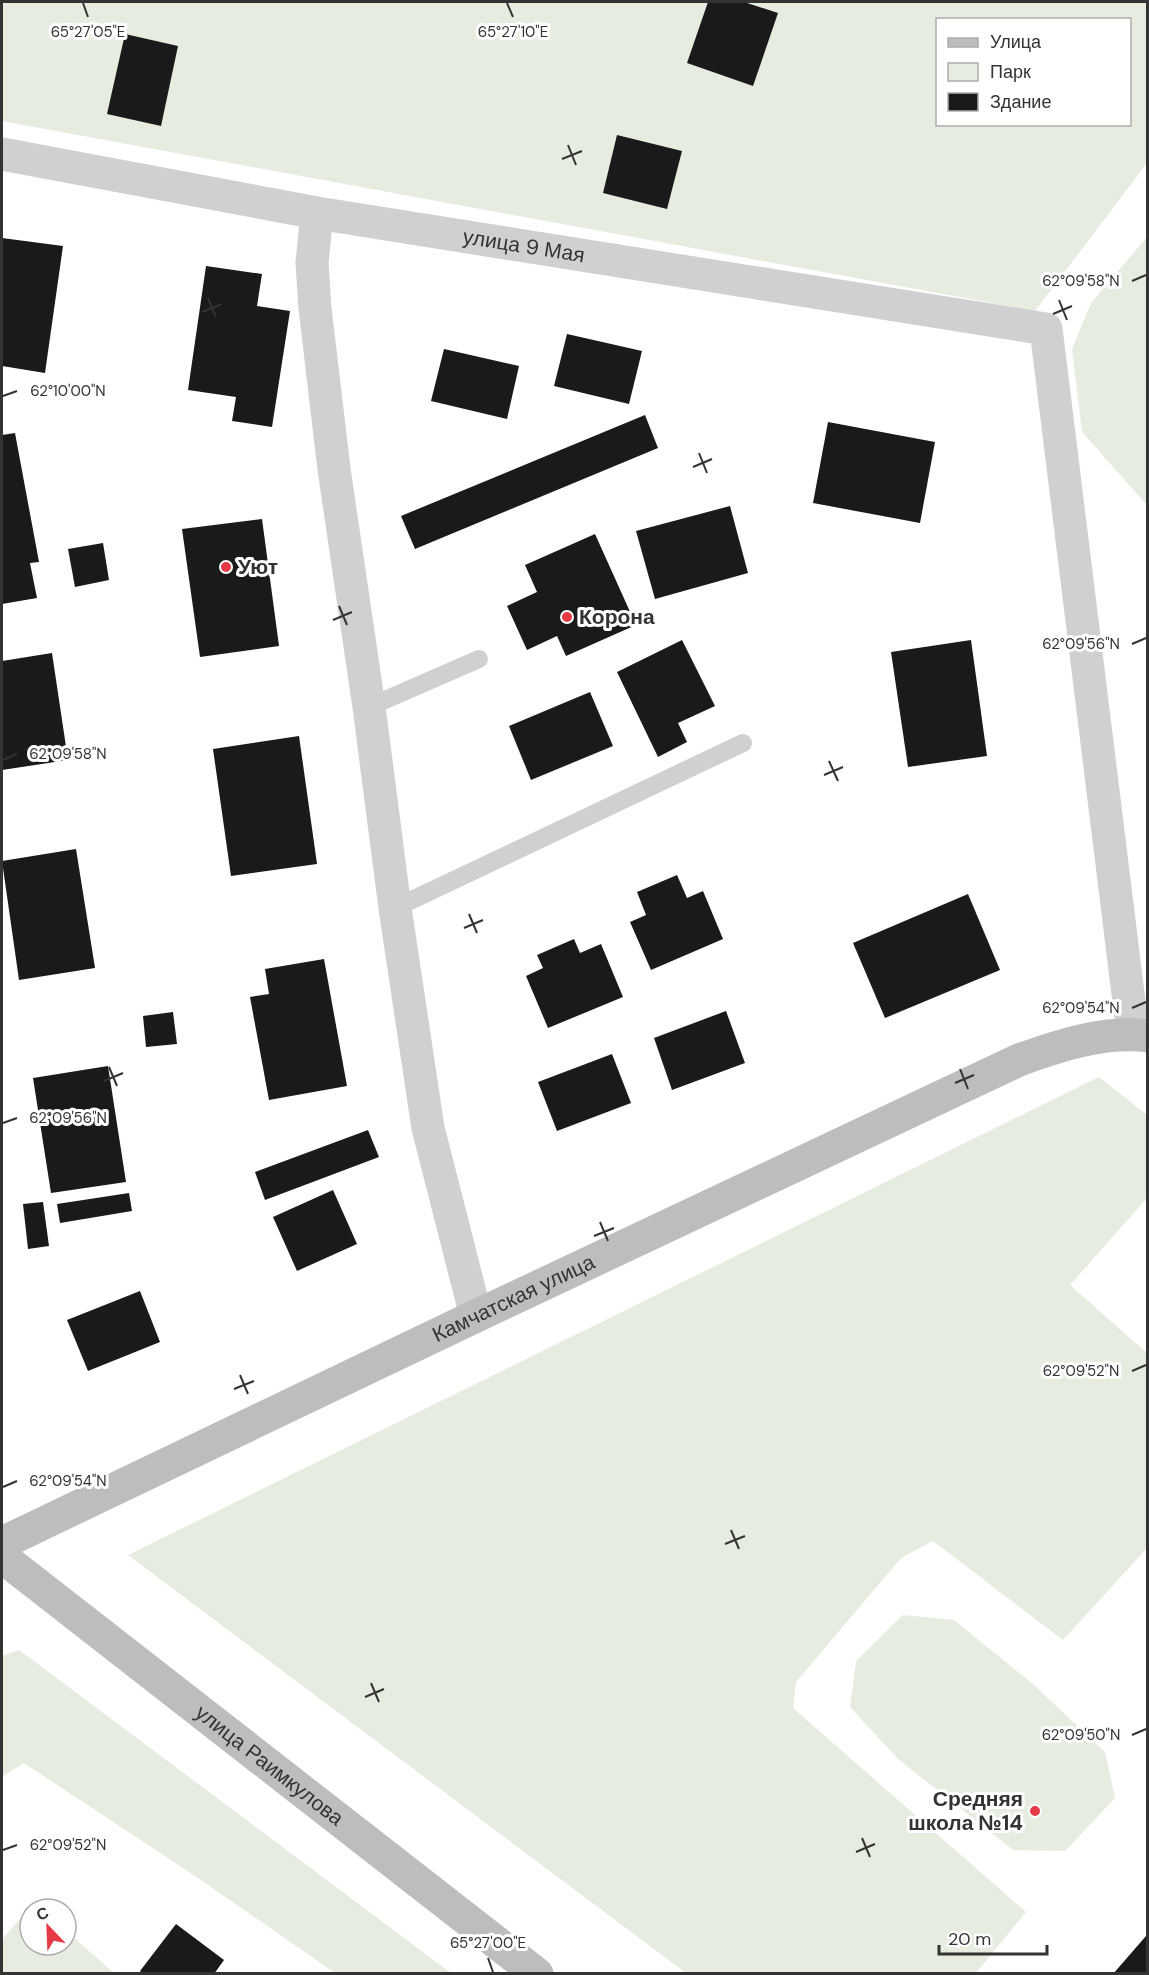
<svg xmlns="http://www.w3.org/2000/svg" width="1149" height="1975" viewBox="0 0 1149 1975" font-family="'DM Sans',sans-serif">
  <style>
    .green { fill: #e6ecdf; fill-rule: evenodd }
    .building { fill: #1a1a1a }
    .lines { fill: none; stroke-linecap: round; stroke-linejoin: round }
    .lane { stroke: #d0d0d0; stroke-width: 18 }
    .street { stroke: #d0d0d0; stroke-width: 33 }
    .secondary { stroke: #bdbdbd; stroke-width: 33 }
    .ticks { fill: none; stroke: #333; stroke-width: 2 }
    .poi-dot { fill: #e63946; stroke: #fff; stroke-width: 2 }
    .labels { text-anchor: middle; stroke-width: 6; stroke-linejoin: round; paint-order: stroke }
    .street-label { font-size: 21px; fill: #333; stroke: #fff }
    .poi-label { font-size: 21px; font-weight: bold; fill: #333; stroke: #fff; text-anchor: start }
    .ticks-label { font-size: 15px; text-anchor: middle; fill: #333; stroke: #fff; stroke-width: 6; stroke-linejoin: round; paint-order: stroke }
  </style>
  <rect width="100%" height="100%" fill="#fff"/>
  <g class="green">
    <path d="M2,2H1147V163L1035,311L2,121ZM938,20H1130V124H938Z"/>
    <path d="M1147,237V505L1082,432L1072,349L1091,303Z"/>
    <path d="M1099,1077L1147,1115V1198L1070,1285L1147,1353V1548L1063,1640L933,1541L901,1558L796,1682L793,1708L1026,1912L976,1973H686L128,1555Z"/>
    <path d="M903,1615L954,1620L1034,1685L1105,1752L1115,1798L1065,1851L1013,1850L898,1759L850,1707L856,1661Z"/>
    <path d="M19,1650L451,1973H335L198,1878L24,1763L2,1777V1656Z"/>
    <path d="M33,1903L41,1909H30V1945H66V1931L114,1973H2V1940Z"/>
  </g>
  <g class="building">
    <path d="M708,2H744L778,13L753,86L687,63Z"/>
    <path d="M125,34L178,46L161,126L107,114Z"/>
    <path d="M617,135L682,151L667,209L603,193Z"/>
    <path d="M2,238L63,246L45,373L2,366Z"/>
    <path d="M206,266L262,274L257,306L290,311L272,427L232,421L236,397L188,390Z"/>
    <path d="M567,334L642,351L629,404L554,386Z"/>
    <path d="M444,349L519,366L507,419L431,401Z"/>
    <path d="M645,415L658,448L415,549L401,516Z"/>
    <path d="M828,422L935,442L920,523L813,503Z"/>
    <path d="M15,433L39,562L30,563L37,598L2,604V435Z"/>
    <path d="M730,506L748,573L655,599L636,531Z"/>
    <path d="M262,519L279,646L200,657L182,529Z"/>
    <path d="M595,534L636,625L566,656L557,636L527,650L507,606L537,592L525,565Z"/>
    <path d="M103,543L109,580L75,587L68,549Z"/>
    <path d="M682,640L715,706L678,723L687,742L658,757L617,672Z"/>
    <path d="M971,640L987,756L908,767L891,652Z"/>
    <path d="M52,653L68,760L2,770V661Z"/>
    <path d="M590,692L613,746L531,780L509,726Z"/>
    <path d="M299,736L317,864L231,876L213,749Z"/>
    <path d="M76,849L95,968L19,980L2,861Z"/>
    <path d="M677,875L687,898L703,891L723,939L651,970L630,922L646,915L637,892Z"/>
    <path d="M968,894L1000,970L885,1018L853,943Z"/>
    <path d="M574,939L580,953L601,944L623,997L548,1028L526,976L543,968L537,955Z"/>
    <path d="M324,959L347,1086L269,1100L250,997L269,994L265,969Z"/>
    <path d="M726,1011L745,1063L672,1090L654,1038Z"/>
    <path d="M173,1012L177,1044L146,1047L143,1016Z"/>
    <path d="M612,1054L631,1103L557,1131L538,1082Z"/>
    <path d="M108,1066L126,1182L51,1193L33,1078Z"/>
    <path d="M368,1130L379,1157L265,1200L255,1172Z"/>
    <path d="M333,1190L357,1244L297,1271L273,1217Z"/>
    <path d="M129,1193L132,1211L60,1223L57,1204Z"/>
    <path d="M43,1202L49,1246L28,1249L23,1204Z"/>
    <path d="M140,1291L160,1342L88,1371L67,1320Z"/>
    <path d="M176,1924L224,1960L214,1974H143L140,1971Z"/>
    <path d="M1146,1936L1148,1937V1974H1113Z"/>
  </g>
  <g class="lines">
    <g class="lane">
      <path d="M369,707L479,659"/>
      <path d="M395,908L743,743"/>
    </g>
    <g class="street">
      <path id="s1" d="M2,154L317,213L1046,329L1133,1034"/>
      <path d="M317,213L312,263L315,308L334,469L369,707L395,908L428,1128L476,1316"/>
    </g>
    <g class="secondary">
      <path id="s2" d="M2,1543L476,1316L1019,1060C1058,1046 1105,1030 1148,1036"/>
      <path id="s3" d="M2,1557L537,1974"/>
    </g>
  </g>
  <path class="ticks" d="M83,3L88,17M507,3L513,17M568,145L576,165M562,159L582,151M1132,281L1146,275M208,298L216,317M1059,300L1067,320M202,312L222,304M1053,314L1072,306M3,396L17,391M699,453L707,473M693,467L712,459M339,606L347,625M333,620L352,612M1132,644L1146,638M3,760L17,754M829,761L838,781M824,775L843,767M469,914L477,933M464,928L483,920M1132,1008L1146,1002M109,1067L117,1086M960,1069L968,1089M104,1081L123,1073M955,1083L974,1075M3,1123L17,1118M600,1222L608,1241M594,1236L614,1228M1132,1371L1146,1365M240,1375L248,1394M234,1389L254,1381M3,1487L17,1481M731,1530L739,1549M725,1544L745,1536M371,1683L379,1702M365,1697L384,1689M1132,1735L1146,1729M862,1838L870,1857M3,1850L17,1845M856,1852L875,1844M488,1958L493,1972"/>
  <g class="poi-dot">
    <circle cx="226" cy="567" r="6"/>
    <circle cx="567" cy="617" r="6"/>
    <circle cx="1035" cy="1811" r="6"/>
  </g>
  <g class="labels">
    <g class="street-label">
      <text dy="7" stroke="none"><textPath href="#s1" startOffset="530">улица 9 Мая</textPath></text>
      <text dy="7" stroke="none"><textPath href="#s2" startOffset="567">Камчатская улица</textPath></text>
      <text dy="7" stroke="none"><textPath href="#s3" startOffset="339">улица Раимкулова</textPath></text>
    </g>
    <g class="poi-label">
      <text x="238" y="574">Уют</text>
      <text x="579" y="624">Корона</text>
      <text x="1023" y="1806" text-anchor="end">Средняя<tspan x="1023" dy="24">школа №14</tspan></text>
    </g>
  </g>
  <g class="ticks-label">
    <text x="88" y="37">65°27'05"E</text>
    <text x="513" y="37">65°27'10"E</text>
    <text x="1081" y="286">62°09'58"N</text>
    <text x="68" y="396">62°10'00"N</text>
    <text x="1081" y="649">62°09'56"N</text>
    <text x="68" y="759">62°09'58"N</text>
    <text x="1081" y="1013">62°09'54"N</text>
    <text x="68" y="1123">62°09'56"N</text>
    <text x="1081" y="1376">62°09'52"N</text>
    <text x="68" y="1486">62°09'54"N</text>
    <text x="1081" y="1740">62°09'50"N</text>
    <text x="68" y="1850">62°09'52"N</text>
    <text x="488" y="1948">65°27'00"E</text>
  </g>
  <rect width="1149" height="1975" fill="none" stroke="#333333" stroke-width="6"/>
  <rect x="936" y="18" width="195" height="108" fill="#ffffff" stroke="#adadad" stroke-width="1.5"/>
  <rect x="948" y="38" width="30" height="9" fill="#bdbdbd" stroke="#adadad" stroke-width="1.5"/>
  <text x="990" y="48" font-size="18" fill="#333333">Улица</text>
  <rect x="948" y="63" width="30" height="18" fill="#e6ecdf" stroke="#adadad" stroke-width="1.5"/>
  <text x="990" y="78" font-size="18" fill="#333333">Парк</text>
  <rect x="948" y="93" width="30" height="18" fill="#1a1a1a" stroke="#adadad" stroke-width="1.5"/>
  <text x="990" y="108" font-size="18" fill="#333333">Здание</text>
  <g transform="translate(48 1927) rotate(337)"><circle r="28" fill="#ffffff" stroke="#adadad" stroke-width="1.5"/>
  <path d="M0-4.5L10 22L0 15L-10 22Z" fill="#e63946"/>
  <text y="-9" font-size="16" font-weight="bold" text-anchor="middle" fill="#333333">С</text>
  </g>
  <path d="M939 1945v9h108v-9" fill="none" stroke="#333333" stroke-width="3"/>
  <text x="948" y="1945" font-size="18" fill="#333333" stroke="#ffffff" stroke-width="4.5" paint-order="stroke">20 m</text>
</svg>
